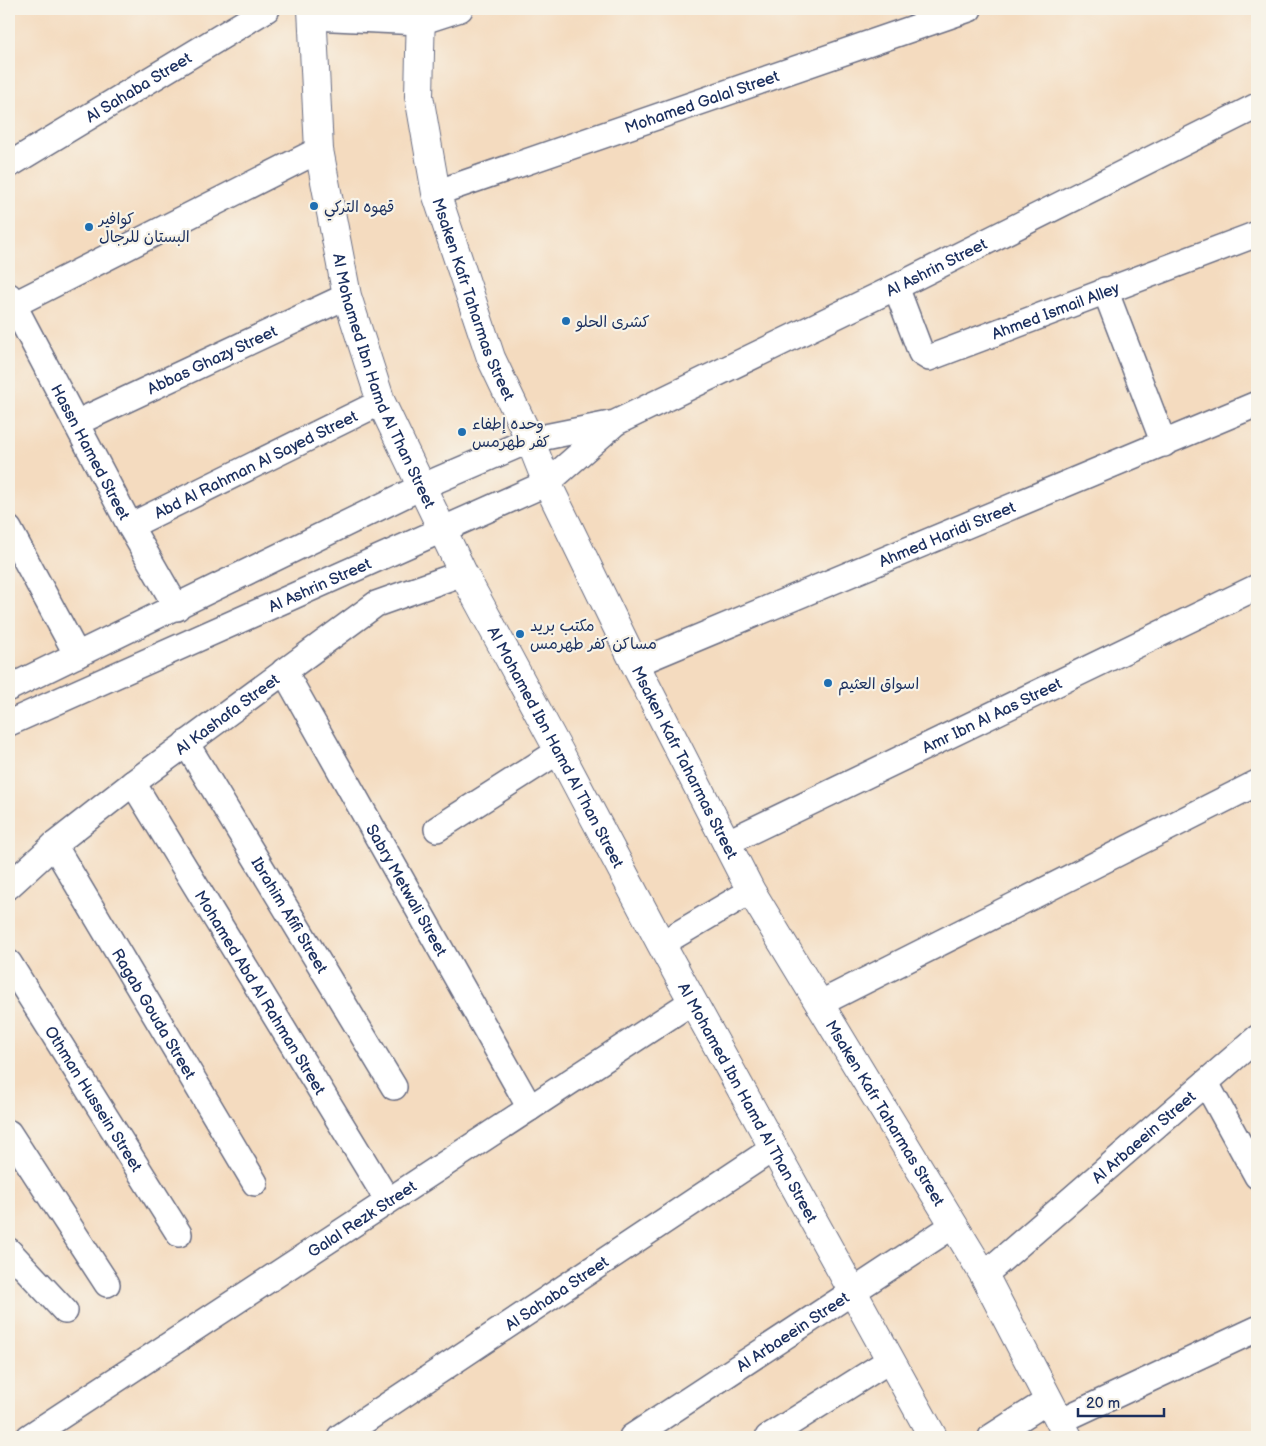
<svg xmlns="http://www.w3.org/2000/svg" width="1266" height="1446" viewBox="0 0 1266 1446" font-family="'Balsamiq Sans','Playpen Sans Arabic',sans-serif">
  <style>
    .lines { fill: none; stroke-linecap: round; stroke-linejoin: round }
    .minor-casing { stroke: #676b80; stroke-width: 28 }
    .tertiary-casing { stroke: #676b80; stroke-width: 30 }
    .minor { stroke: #fff; stroke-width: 25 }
    .tertiary { stroke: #fff; stroke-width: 28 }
    .poi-dot { fill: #1f6fb2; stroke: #f7f3e8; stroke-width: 2 }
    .labels { text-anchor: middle; stroke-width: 4.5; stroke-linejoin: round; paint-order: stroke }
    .street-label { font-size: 16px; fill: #1b2f5e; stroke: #f7f3e8 }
    .poi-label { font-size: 16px; fill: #1b2f5e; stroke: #f7f3e8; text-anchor: start }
  </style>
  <rect width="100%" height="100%" fill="#f7f3e8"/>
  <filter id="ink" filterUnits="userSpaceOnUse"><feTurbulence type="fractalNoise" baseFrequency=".02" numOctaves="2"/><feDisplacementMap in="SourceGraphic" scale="10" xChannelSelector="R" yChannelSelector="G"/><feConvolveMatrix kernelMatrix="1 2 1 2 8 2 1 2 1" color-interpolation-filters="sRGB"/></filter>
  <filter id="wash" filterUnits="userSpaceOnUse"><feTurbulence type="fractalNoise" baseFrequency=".0096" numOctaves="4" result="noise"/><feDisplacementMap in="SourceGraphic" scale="20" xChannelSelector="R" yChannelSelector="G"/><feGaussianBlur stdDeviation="1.12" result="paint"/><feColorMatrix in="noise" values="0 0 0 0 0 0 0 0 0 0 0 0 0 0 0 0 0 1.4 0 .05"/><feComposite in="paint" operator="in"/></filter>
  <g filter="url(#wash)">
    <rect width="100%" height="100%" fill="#f4dbbf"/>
  </g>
  <g filter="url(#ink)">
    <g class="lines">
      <defs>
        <g id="minor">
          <path d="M312,17L420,22L460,9"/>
          <path id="s1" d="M9,165L267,9"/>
          <path id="s2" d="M436,193L969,9"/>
          <path id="s3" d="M896,287L921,353L929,358L1257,234"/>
          <path d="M1105,290L1164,444"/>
          <path id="s4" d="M9,296L130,526L177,608"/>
          <path d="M9,307L319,150"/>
          <path id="s5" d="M76,423L347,296"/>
          <path id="s6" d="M130,526L381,402"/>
          <path d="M9,529L77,655"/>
          <path id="s7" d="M635,664L1257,404"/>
          <path id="s8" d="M284,671L530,1108"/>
          <path id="s9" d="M9,688L421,487L530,440L615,423L896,287L1257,106"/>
          <path id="s10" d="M9,723L547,483L613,425"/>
          <path id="s11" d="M186,743L394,1087"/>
          <path id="s12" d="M133,783L388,1201"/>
          <path d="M437,829L559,751"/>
          <path id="s13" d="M726,843L1257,587"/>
          <path id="s14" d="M54,845L255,1183"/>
          <path id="s15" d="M9,886L54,845L133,783L376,604L463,573"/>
          <path d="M661,944L751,891"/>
          <path id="s16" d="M9,963L179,1234"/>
          <path d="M819,1004L1257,783"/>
          <path d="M1206,1083L1257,1176"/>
          <path d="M9,1133L107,1284"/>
          <path d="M9,1251L65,1311"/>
          <path id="s17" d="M984,1275L1257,1038"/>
          <path d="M1060,1421L1257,1329"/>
          <path id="s18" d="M29,1437L693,1001"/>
          <path id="s19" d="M340,1437L774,1148"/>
          <path id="s20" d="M632,1437L954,1225"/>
          <path d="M768,1437L890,1360"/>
          <path d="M991,1437L1049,1400"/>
        </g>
        <g id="tertiary">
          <path id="s21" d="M312,9L319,150L347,296L381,402L463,573L559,751L661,944L933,1437"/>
          <path id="s22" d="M421,9L419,96L436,193L491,358L530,440L547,483L635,664L751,891L984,1275L1068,1437"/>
        </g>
      </defs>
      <use href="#minor" class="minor-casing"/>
      <use href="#tertiary" class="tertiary-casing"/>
      <use href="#minor" class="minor"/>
      <use href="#tertiary" class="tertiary"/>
    </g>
  </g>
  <g class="poi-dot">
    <circle cx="314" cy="206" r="5"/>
    <circle cx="89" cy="227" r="5"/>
    <circle cx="566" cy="321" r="5"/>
    <circle cx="462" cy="432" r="5"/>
    <circle cx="520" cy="634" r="5"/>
    <circle cx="828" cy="683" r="5"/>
  </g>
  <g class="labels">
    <g class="street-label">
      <text dy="6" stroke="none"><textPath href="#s1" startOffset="151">Al Sahaba Street</textPath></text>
      <text dy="6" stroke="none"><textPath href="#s2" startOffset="281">Mohamed Galal Street</textPath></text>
      <text dy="6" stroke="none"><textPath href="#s9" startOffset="1021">Al Ashrin Street</textPath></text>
      <text dy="6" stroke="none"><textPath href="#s22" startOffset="298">Msaken Kafr Taharmas Street</textPath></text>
      <text dy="6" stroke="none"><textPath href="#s3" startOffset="215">Ahmed Ismail Alley</textPath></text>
      <text dy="6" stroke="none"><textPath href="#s5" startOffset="150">Abbas Ghazy Street</textPath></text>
      <text dy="6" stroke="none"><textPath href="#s21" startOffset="382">Al Mohamed Ibn Hamd Al Than Street</textPath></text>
      <text dy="6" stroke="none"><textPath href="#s4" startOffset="176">Hassn Hamed Street</textPath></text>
      <text dy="6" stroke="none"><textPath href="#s6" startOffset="140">Abd Al Rahman Al Sayed Street</textPath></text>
      <text dy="6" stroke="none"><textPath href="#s7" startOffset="338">Ahmed Haridi Street</textPath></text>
      <text dy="6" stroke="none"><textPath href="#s10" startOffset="340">Al Ashrin Street</textPath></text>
      <text dy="6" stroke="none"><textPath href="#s15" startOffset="278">Al Kashafa Street</textPath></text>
      <text dy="6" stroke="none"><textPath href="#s13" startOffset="295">Amr Ibn Al Aas Street</textPath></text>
      <text dy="6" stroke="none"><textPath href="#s21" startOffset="788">Al Mohamed Ibn Hamd Al Than Street</textPath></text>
      <text dy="6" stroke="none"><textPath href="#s22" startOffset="808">Msaken Kafr Taharmas Street</textPath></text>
      <text dy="6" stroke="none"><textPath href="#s8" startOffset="251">Sabry Metwali Street</textPath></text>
      <text dy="6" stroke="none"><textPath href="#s11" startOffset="201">Ibrahim Afifi Street</textPath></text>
      <text dy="6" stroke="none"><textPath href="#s12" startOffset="245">Mohamed Abd Al Rahman Street</textPath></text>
      <text dy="6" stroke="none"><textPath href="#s14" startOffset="196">Ragab Gouda Street</textPath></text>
      <text dy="6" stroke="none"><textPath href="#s16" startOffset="160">Othman Hussein Street</textPath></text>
      <text dy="6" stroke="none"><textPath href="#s21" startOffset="1192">Al Mohamed Ibn Hamd Al Than Street</textPath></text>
      <text dy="6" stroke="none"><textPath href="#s22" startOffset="1212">Msaken Kafr Taharmas Street</textPath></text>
      <text dy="6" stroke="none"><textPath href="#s17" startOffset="211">Al Arbaeein Street</textPath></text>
      <text dy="6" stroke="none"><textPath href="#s18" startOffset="398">Galal Rezk Street</textPath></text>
      <text dy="6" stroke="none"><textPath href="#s19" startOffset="260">Al Sahaba Street</textPath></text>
      <text dy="6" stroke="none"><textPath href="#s20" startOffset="192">Al Arbaeein Street</textPath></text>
    </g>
    <g class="poi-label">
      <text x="324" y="212">قهوه التركي</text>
      <text x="99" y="224">كوافير<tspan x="99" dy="18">البستان للرجال</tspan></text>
      <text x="576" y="327">كشرى الحلو</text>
      <text x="472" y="429">وحده إطفاء<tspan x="472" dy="18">كفر طهرمس</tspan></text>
      <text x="530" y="631">مكتب بريد<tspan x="530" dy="18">مساكن كفر طهرمس</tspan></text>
      <text x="838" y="689">اسواق العثيم</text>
    </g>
  </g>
  <rect width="1266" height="1446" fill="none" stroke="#f7f3e8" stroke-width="30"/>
  <path d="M1078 1408v8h86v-8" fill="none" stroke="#1b2f5e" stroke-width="2.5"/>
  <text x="1086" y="1408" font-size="15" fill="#1b2f5e" stroke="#f7f3e8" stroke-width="4" paint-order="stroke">20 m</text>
</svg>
